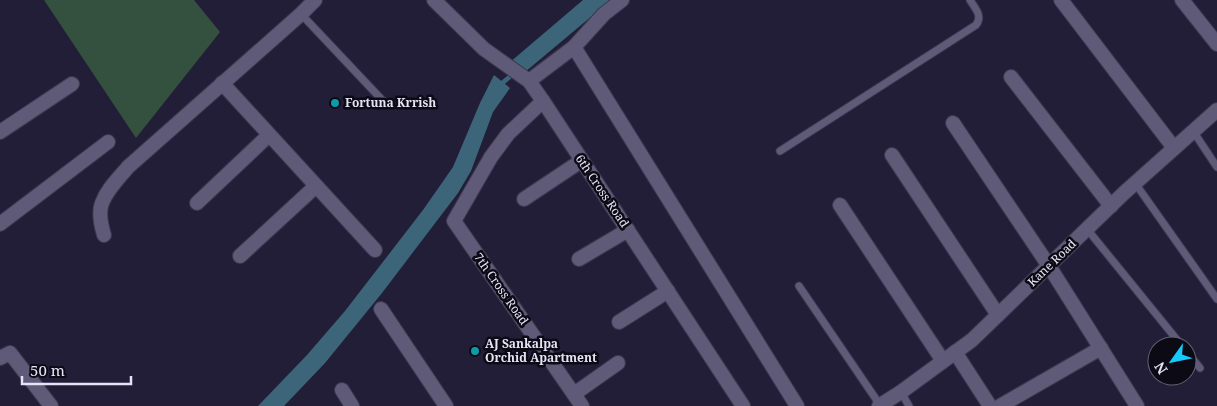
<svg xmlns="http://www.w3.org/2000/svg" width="1217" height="406" viewBox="0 0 1217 406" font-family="'Noto Serif',serif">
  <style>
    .green { fill: #34503e }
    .water { fill: #3d6579 }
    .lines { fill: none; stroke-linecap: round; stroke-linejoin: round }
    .stream { stroke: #3d6579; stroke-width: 4.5 }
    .service-casing { stroke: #3c384e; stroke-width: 9 }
    .minor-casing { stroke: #3c384e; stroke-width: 16 }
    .service { stroke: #5e5a78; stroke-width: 7 }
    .minor { stroke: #5e5a78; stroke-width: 14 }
    .culture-dot { fill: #0f9aa8; stroke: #0c0a15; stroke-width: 2 }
    .labels { text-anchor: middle; stroke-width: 5; stroke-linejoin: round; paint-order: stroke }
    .poi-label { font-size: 12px; font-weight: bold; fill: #e5e4f6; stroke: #0c0a15; text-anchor: start }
    .street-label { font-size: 12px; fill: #e5e4f6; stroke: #0c0a15 }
  </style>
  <rect width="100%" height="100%" fill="#221e38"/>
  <path class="green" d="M44,0H194L220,32L136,138Z"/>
  <g class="water">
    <path d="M583,0H611L525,72L509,63Z"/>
    <path d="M494,75L510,88L493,112L471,171L458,193L382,293L325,363L284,406H258L307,355L345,311L423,210L453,167L480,103Z"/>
  </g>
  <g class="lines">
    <path class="stream" d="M500,85L513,74"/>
    <defs>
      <g id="service">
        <path d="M301,14L385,103"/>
        <path d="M1193,131L1217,167"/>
        <path d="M780,151L976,25C983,16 975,8 970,0"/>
        <path d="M1135,183L1217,299"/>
        <path d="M1087,229L1182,346"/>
        <path d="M799,286L880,405"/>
        <path d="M1187,352L1200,368"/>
        <path d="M901,392L909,406"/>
      </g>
      <g id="minor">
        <path d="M434,0L484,49L529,81L543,101L743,406"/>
        <path d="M1061,0L1174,148"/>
        <path d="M1182,0L1217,44"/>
        <path d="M574,47L797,406"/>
        <path d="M1011,77L1111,206"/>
        <path d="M529,81L574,47L604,14L622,0"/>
        <path d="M222,83L375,250"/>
        <path d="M543,101L508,134L491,157L454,221L582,406"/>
        <path d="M953,123L1049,266L1137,406"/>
        <path d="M0,132L72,84"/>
        <path d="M892,155L998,315"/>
        <path d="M524,199L581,161"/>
        <path d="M197,203L269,135"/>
        <path d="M840,205L943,361"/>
        <path d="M0,224L108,142"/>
        <path d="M104,235C101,225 98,213 102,203C107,189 119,178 128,167L301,14L315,0"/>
        <path d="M240,256L316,186"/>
        <path d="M579,259L628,230"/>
        <path d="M381,309L446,406"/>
        <path d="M619,322L668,291"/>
        <path d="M955,352L990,406"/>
        <path d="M0,358L10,353L51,406"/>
        <path d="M342,390L352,406"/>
        <path d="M574,394L618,363"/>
        <path d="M879,406L901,392L972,340L1124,193L1217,110"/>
        <path d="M1000,406L1101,348"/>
      </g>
    </defs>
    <use href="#service" class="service-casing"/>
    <use href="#minor" class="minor-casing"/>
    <use href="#service" class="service"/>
    <use href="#minor" class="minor"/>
  </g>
  <g class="culture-dot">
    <circle cx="335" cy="103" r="5"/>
    <circle cx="475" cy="351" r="5"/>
  </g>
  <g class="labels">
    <g class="poi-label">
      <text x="345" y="107">Fortuna Krrish</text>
      <text x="485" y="348">AJ Sankalpa<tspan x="485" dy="14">Orchid Apartment</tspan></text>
    </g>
    <g class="street-label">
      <text transform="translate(602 191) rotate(56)" y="4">6th Cross Road</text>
      <text transform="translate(1052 263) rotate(-44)" y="4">Kane Road</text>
      <text transform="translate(501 289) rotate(55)" y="4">7th Cross Road</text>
    </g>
  </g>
  <g transform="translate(1172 361) rotate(237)"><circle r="24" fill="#0c0a15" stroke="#63616f"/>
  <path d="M0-4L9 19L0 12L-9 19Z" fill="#15cafb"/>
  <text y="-8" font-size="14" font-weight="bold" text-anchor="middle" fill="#e5e4f6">N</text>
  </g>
  <path d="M22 376v8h109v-8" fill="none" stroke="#e5e4f6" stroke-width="2.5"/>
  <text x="30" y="376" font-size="15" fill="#e5e4f6" stroke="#0c0a15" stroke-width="4" paint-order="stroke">50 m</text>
</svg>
